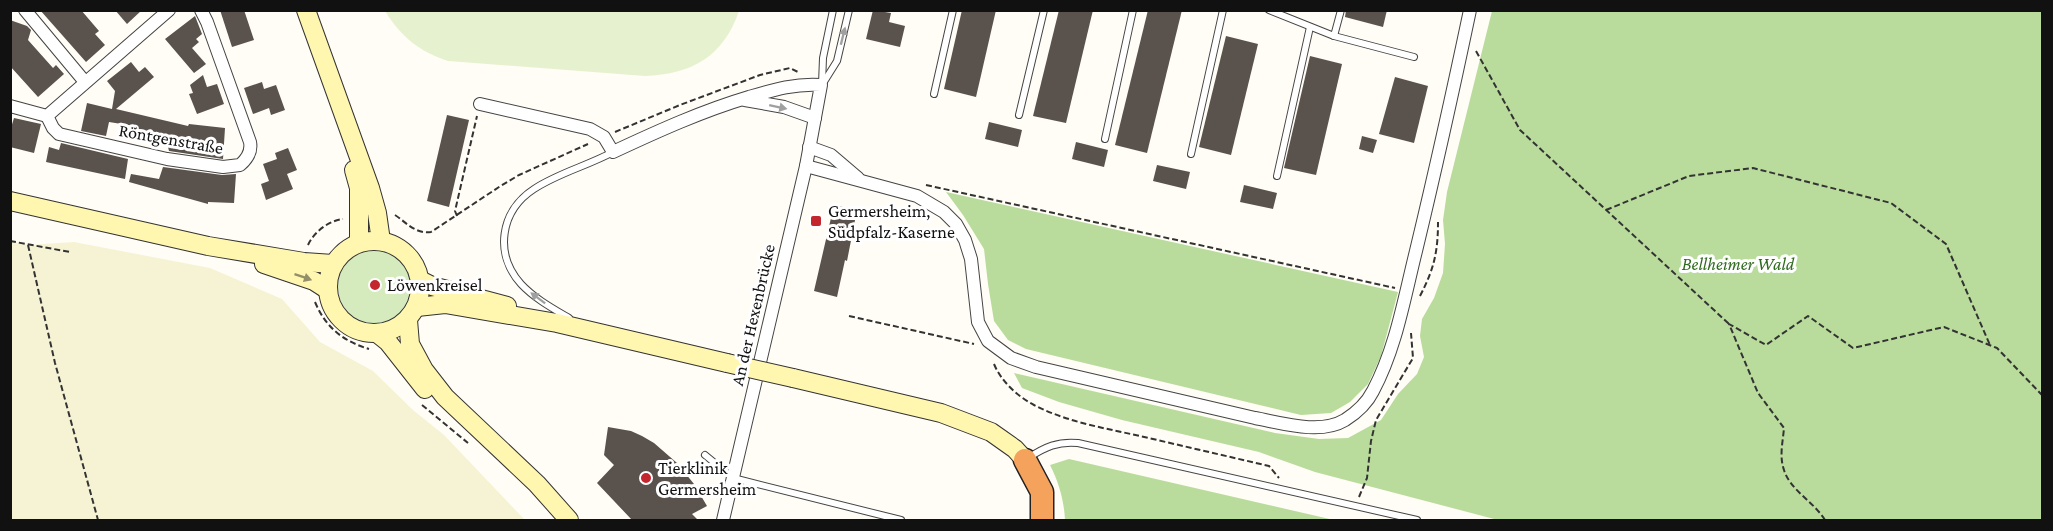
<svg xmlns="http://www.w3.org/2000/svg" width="2053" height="531" viewBox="0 0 2053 531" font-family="'Crimson Pro',serif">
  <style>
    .farmland { fill: #f6f3d4 }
    .green { fill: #d5ebbd }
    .forest { fill: #b9dc9c }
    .pitch { fill: #e6f2cf }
    .building { fill: #5a524d }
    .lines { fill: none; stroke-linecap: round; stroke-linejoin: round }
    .lane-casing { stroke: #444; stroke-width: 8 }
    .street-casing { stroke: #444; stroke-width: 14 }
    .secondary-casing { stroke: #333; stroke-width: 20 }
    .highway-casing { stroke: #222; stroke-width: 25 }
    .path { stroke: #333; stroke-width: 2; stroke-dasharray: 6 3; stroke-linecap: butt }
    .lane { stroke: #fff; stroke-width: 6 }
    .street { stroke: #fff; stroke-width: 12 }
    .secondary { stroke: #fff6b0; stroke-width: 18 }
    .highway { stroke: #f5a25d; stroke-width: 22 }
    .secondary-bridge-casing { stroke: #333; stroke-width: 20; stroke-linecap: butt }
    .secondary-bridge { stroke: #fff6b0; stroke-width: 18 }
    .oneway { fill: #a0a0a0 }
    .oneway2 { fill: #948f68 }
    .poi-dot { fill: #c4262e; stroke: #fff; stroke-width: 2 }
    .labels { text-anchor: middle; stroke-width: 6; stroke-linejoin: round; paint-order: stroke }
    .street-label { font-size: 18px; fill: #111; stroke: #fff }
    .poi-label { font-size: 18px; fill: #111; stroke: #fff; text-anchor: start }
    .park-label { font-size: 18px; font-style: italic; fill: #2f6b1f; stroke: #fff }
  </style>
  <rect width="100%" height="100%" fill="#fffdf5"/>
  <path class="farmland" d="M10,241L28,245L74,242L210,268L282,299L320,342L373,371L413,410L444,435L525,520H11Z"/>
  <circle class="green" cx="375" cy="287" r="37"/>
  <g class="forest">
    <path d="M1492,11H2042V520H1498L1315,472L1259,452L1122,420L1059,402L1022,388L1014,373L1275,433L1319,439L1348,438L1381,420L1398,394L1417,374L1424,357L1420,336L1422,319L1434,298L1443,273L1445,244L1443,220L1447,192Z"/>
    <path d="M946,192L1398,292L1381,356L1368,384L1350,402L1331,413L1301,415L1026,349L1008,340L994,321L988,284L984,249L963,215Z"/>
    <path d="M1069,459L1334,520H1065C1064,500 1059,483 1050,465Z"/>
  </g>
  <path class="pitch" d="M385,11H739C723,57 692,74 645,76L448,61C420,52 401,37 385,11Z"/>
  <g class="building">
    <path d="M40,10H81L99,31L95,34L105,45L86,62Z"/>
    <path d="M115,10H142L127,24Z"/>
    <path d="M220,10H244L254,40L232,47Z"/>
    <path d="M873,10L891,13L889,22L905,26L900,47L866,39Z"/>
    <path d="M962,10H996L976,97L944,89Z"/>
    <path d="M1059,10H1093L1066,123L1033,116Z"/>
    <path d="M1148,10H1182L1147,153L1115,145Z"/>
    <path d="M1346,10H1387L1383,27L1345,17Z"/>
    <path d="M195,16L202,34L196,39L199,42L192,48L206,64L194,73L165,39Z"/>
    <path d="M10,20L27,26L31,30L28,40L53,68L56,65L64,74L38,97L10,66Z"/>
    <path d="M1226,36L1258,44L1231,155L1199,147Z"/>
    <path d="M1310,56L1342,64L1316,175L1284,168Z"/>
    <path d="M131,62L139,72L145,67L154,77L116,109L188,126L189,124L225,128L223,159L169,151L168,147L131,139L134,126L109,122L106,136L81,131L87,103L112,109L115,91L107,81Z"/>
    <path d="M203,75L207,87L217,84L224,104L197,114L189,94L193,93L190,85Z"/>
    <path d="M1395,77L1428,86L1414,143L1379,134Z"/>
    <path d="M262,82L264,89L276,85L285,110L271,115L269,108L253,114L244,88Z"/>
    <path d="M447,115L469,120L449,207L427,201Z"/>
    <path d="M14,118L41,124L34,153L10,147V131Z"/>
    <path d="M989,122L1022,130L1018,147L985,139Z"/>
    <path d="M1362,136L1377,140L1373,153L1359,149Z"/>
    <path d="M1076,142L1108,150L1104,167L1072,159Z"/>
    <path d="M61,143L128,159L125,179L46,162L49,147L59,150Z"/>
    <path d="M288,148L297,170L287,174L293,189L266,200L261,184L269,181L263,164L277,159L275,153Z"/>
    <path d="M1157,165L1190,172L1186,189L1153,181Z"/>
    <path d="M163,167L222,175L236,174L234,203L208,202V204L129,182L131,174L159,179Z"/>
    <path d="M1244,185L1277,193L1273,209L1240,202Z"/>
    <path d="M834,205L857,210L847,261L845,260L837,297L814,291Z"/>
    <path d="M608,427L631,431L642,436L654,443L677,463L694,484L707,506L692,514L698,520H632L597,483L614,465L604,455Z"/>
  </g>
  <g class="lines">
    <defs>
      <g id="lane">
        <path d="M1269,10L1334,36L1414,57"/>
        <path d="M1334,36L1341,10"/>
        <path d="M822,84L823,58L833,10"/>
        <path d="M822,85L837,61L849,10"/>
        <path d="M934,94L953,10"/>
        <path d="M1019,115L1044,10"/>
        <path d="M1105,139L1133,10"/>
        <path d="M1191,154L1223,10"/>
        <path d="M1277,176L1310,27"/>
        <path d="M569,318C552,308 534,298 521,284C494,254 500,211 534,189C558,173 587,166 613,152"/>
        <path d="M705,455L733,478L901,520"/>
        <path d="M1028,458C1045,447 1058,441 1078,443L1417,520"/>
      </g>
      <g id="street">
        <path d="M25,10L85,82"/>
        <path d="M745,100L784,107L815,118"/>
        <path d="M480,104L590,129L604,137L613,152C658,131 702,111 749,97C773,90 796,83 821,85L806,166L723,520"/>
        <path d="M10,106L47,116L169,10"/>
        <path d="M47,116L53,128L59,134L167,159L223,167L240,165C247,159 252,152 250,142L207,22L201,10"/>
        <path d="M809,147L831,155L858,178"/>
        <path d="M806,166L917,196L944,212L956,224L965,240L971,259L978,322L988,341L1011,358L1036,367L1255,418C1282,423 1320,435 1345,420C1356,413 1367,403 1373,391C1396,348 1404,299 1416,251C1435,172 1453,91 1470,10"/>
      </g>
      <g id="secondary">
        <path d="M306,10L370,188L377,213L381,241"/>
        <path d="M354,170L359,188V243"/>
        <path d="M10,201L208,246L304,262L333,264"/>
        <circle cx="374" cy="287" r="46"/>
        <path d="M264,264L314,281L328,290"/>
        <path d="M420,280L432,286L507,306"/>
        <path d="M417,307L445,304L557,323L727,363"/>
        <path d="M408,320L410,344L424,370L445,397L537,484L569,520"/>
        <path d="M378,334L388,342L425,389"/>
        <path d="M793,378L941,413L991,432L1015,449L1025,460"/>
      </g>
      <path id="highway" d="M1025,460L1042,492V520"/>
    </defs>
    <use href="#lane" class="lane-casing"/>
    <use href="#street" class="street-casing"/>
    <use href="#secondary" class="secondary-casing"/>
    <use href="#highway" class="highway-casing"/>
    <g class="path">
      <path d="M1476,51L1520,130L1729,324"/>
      <path d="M615,132L680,105L760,75L790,68L798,72"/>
      <path d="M926,185L1395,288"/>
      <path d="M1606,210L1689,176L1753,168L1891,203L1946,244L1990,345"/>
      <path d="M395,215C407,223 415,234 431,232L499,187L519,175L588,144"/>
      <path d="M457,216L455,211L477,116"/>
      <path d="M10,241L70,252"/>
      <path d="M28,245L55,363L98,520"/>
      <path d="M308,245C314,232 328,221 343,219"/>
      <path d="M1420,296C1434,269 1438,252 1438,222"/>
      <path d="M315,302C326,328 343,341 369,349"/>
      <path d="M849,316L974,344"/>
      <path d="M994,364C1001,381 1017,396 1034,405C1067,422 1104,428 1140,436C1183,446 1226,456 1269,466L1279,478"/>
      <path d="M422,405L468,443"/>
      <path d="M1359,497L1367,478L1371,441L1376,420L1413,358L1411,333"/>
      <path d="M1825,520C1814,502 1790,490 1784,470C1779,456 1783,441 1784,428L1758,393L1729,324L1766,345L1808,316L1853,348L1944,327L1997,348L2042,395"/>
    </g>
    <use href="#lane" class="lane"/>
    <use href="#street" class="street"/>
    <use href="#secondary" class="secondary"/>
    <use href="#highway" class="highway"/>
    <defs>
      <path id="secondary-bridge" d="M727,363L793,378"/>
    </defs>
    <use href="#secondary-bridge" class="secondary-bridge-casing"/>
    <use href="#secondary-bridge" class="secondary-bridge"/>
  </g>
  <defs><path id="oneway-solid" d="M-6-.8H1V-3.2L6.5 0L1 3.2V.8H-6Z" transform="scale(1.5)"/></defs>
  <g class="oneway">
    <use href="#oneway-solid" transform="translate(843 36) rotate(-76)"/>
    <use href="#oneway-solid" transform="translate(778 107) rotate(12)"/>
    <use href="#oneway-solid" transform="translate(538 298) rotate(-143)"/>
  </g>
  <use class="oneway2" href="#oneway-solid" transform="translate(303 277) rotate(19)"/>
  <g class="poi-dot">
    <rect x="810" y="215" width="12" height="12" rx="3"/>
    <circle cx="375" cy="285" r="6"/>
    <circle cx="646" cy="478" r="6"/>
  </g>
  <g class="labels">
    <g class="street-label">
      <text transform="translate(171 139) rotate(10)" y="6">Röntgenstraße</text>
      <text transform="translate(753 315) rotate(-77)" y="6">An der Hexenbrücke</text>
    </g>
    <g class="poi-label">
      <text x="828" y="217">Germersheim,<tspan x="828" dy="21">Südpfalz-Kaserne</tspan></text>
      <text x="387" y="291">Löwenkreisel</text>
      <text x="658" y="474">Tierklinik<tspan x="658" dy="21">Germersheim</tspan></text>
    </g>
    <g class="park-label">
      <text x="1738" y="270">Bellheimer Wald</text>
    </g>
  </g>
  <rect width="2053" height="531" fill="none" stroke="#111111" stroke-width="24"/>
</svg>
